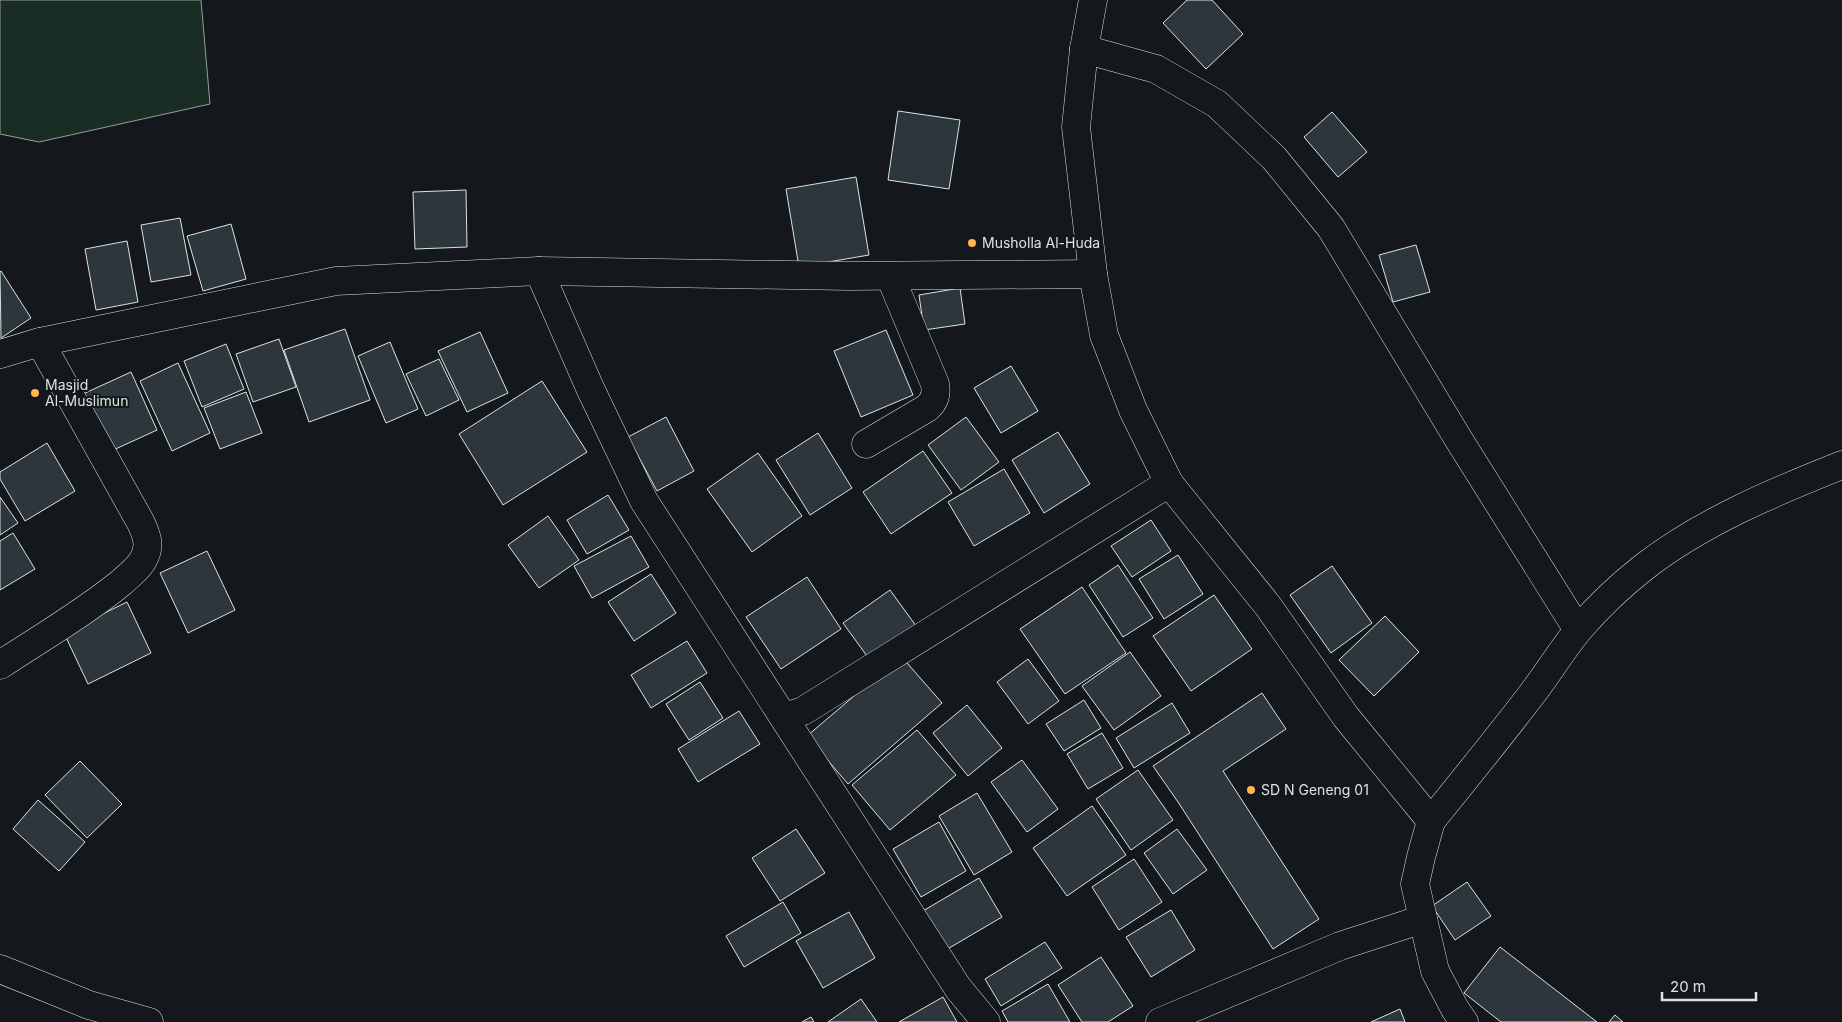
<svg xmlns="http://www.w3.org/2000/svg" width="1842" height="1022" viewBox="0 0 1842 1022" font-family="Inter,sans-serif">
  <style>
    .green { fill: #1a2d24; stroke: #939e99 }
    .building { fill: #2c363c; stroke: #d8e6dc }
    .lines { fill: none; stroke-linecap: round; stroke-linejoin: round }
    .minor-casing { stroke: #d8e6dc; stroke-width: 29 }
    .minor { stroke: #14181c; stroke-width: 28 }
    .poi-dot { fill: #ffb74d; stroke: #14181c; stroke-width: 2 }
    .labels { text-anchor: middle; stroke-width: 4; stroke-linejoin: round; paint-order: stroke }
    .poi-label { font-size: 14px; fill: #d8e6dc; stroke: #14181c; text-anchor: start }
  </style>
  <rect width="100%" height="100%" fill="#14181c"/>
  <path class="green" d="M0,0H201L210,104L39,142L0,134Z"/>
  <g class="building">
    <path d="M1187,0H1212L1243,34L1206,69L1163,23Z"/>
    <path d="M898,111L960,120L949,189L888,180Z"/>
    <path d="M1332,112L1367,152L1338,177L1304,137Z"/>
    <path d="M856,177L869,255L799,267L786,189Z"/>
    <path d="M466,190L467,247L415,249L413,192Z"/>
    <path d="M180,218L191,275L151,282L141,225Z"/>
    <path d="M231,224L246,279L203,291L187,236Z"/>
    <path d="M127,241L138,302L96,310L85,249Z"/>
    <path d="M1416,245L1430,292L1393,302L1379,255Z"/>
    <path d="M1,271L31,318L1,338L0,272Z"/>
    <path d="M960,288L965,324L924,330L919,295Z"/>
    <path d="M345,329L370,400L309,422L284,350Z"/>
    <path d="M886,330L913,395L861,417L834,351Z"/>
    <path d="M480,332L508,393L467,412L438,351Z"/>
    <path d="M279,339L296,387L253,402L236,354Z"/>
    <path d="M390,342L418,409L386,423L358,356Z"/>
    <path d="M226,344L244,389L202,407L184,361Z"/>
    <path d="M439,359L459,400L426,416L406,374Z"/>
    <path d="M178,363L210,433L172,451L140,381Z"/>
    <path d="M1011,366L1038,411L1001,433L974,388Z"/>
    <path d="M131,372L157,430L109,452L83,394Z"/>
    <path d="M542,381L587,452L503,505L459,434Z"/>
    <path d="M246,392L262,433L220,449L204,408Z"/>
    <path d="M666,417L694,471L657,491L628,437Z"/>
    <path d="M966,417L999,462L961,490L928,445Z"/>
    <path d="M1058,432L1090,484L1044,513L1012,460Z"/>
    <path d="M818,433L852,488L810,515L776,460Z"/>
    <path d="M47,443L75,491L25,521L0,479V472Z"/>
    <path d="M923,451L952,493L891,534L863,492Z"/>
    <path d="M758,453L802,516L752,552L707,489Z"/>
    <path d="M1004,469L1030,513L974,546L948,502Z"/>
    <path d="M608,495L629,530L587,554L567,520Z"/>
    <path d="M0,497L18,523L0,535Z"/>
    <path d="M548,516L579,560L539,588L508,545Z"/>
    <path d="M1151,520L1171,551L1132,577L1111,546Z"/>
    <path d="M13,533L35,569L0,590V541Z"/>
    <path d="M631,536L649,567L592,598L574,566Z"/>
    <path d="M207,551L235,610L188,633L160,573Z"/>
    <path d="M1178,555L1203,594L1164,619L1139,579Z"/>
    <path d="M1118,565L1153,618L1123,637L1089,585Z"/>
    <path d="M1332,566L1372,623L1331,653L1290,595Z"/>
    <path d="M651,574L676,613L634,641L608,602Z"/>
    <path d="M807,577L841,629L781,669L746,617Z"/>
    <path d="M1082,587L1126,653L1065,694L1020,629Z"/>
    <path d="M890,590L919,630L872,663L843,623Z"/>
    <path d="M1214,595L1252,649L1191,691L1153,636Z"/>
    <path d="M127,602L151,653L88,684L64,633Z"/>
    <path d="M1385,616L1419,652L1374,696L1339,660Z"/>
    <path d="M687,641L707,673L651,708L631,675Z"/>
    <path d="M1130,652L1161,696L1114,730L1082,686Z"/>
    <path d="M901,656L942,703L848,784L807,736Z"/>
    <path d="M1028,659L1059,701L1028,724L997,682Z"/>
    <path d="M700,682L723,718L689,740L666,704Z"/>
    <path d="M1262,693L1286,729L1223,771L1319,919L1273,949L1178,802L1153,766Z"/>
    <path d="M1084,700L1101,728L1064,751L1046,724Z"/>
    <path d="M1172,703L1190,733L1134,768L1116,738Z"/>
    <path d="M967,705L1002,748L968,776L933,733Z"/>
    <path d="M739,711L760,744L698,782L678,749Z"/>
    <path d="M917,730L956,775L890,830L852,785Z"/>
    <path d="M1102,733L1123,768L1088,789L1067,754Z"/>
    <path d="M1022,760L1058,809L1027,832L991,782Z"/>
    <path d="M80,761L122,804L87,838L45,795Z"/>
    <path d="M1138,770L1173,820L1131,850L1096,799Z"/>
    <path d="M977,793L1012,852L974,875L939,816Z"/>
    <path d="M38,800L85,842L59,871L13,829Z"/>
    <path d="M1092,806L1126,855L1067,896L1033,848Z"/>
    <path d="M939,822L966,871L921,897L893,849Z"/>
    <path d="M796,829L825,873L780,901L752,858Z"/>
    <path d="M1177,829L1207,870L1173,894L1144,853Z"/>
    <path d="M1134,859L1162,902L1119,930L1092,887Z"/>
    <path d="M979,878L1002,917L939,954L916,915Z"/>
    <path d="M1467,882L1491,916L1455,940L1432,906Z"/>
    <path d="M783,902L801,933L744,967L726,936Z"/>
    <path d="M1171,910L1195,950L1151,977L1126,937Z"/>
    <path d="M849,912L875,958L823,988L796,941Z"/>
    <path d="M1045,942L1062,968L1001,1006L985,979Z"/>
    <path d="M1500,947L1597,1022H1501L1464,993Z"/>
    <path d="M1101,957L1133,1006L1108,1022H1082L1058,985Z"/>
    <path d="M1048,984L1070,1022H1008L1002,1011Z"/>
    <path d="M943,997L957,1022H899Z"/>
    <path d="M861,999L877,1022H828Z"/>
    <path d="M1400,1009L1405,1022H1371Z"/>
    <path d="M1615,1015L1623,1022H1609Z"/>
    <path d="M811,1017L814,1022H802Z"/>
  </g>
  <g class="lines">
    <defs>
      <g id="minor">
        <path d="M1093,0L1084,49L1076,127L1093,274L1104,335L1133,410L1169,483"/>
        <path d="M1084,49L1156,69L1217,104L1274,158L1331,228L1459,440L1578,630"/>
        <path d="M539,271L848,276L1093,274"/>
        <path d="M0,354L40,342L336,281L539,271L590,388L644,501L958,988L986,1022"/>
        <path d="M866,444L927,408C934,402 937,394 935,384L890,276"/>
        <path d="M0,665C41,638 84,613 122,582C129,575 138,569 143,560C151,546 147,536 141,523L40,342"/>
        <path d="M784,717L803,711L1169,483L1268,606L1346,717L1431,821L1421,857L1415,884L1435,971L1455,1009L1464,1022"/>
        <path d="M1431,821C1465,779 1499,737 1532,694C1548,673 1562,650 1579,629C1598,607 1621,585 1644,567C1702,522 1774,492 1842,465"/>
        <path d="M0,969L89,1005L149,1022"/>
        <path d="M1160,1022L1340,946L1423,919"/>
      </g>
    </defs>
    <use href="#minor" class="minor-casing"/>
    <use href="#minor" class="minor"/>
  </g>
  <g class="poi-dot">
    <circle cx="972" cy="243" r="5"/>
    <circle cx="35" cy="393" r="5"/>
    <circle cx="1251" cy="790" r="5"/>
  </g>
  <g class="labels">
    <g class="poi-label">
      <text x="982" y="248">Musholla Al-Huda</text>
      <text x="45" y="390">Masjid<tspan x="45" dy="16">Al-Muslimun</tspan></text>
      <text x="1261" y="795">SD N Geneng 01</text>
    </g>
  </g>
  <path d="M1662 992v8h94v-8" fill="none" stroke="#d8e6dc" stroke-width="2.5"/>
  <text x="1670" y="992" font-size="15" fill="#d8e6dc" stroke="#14181c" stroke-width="4" paint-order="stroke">20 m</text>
</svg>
